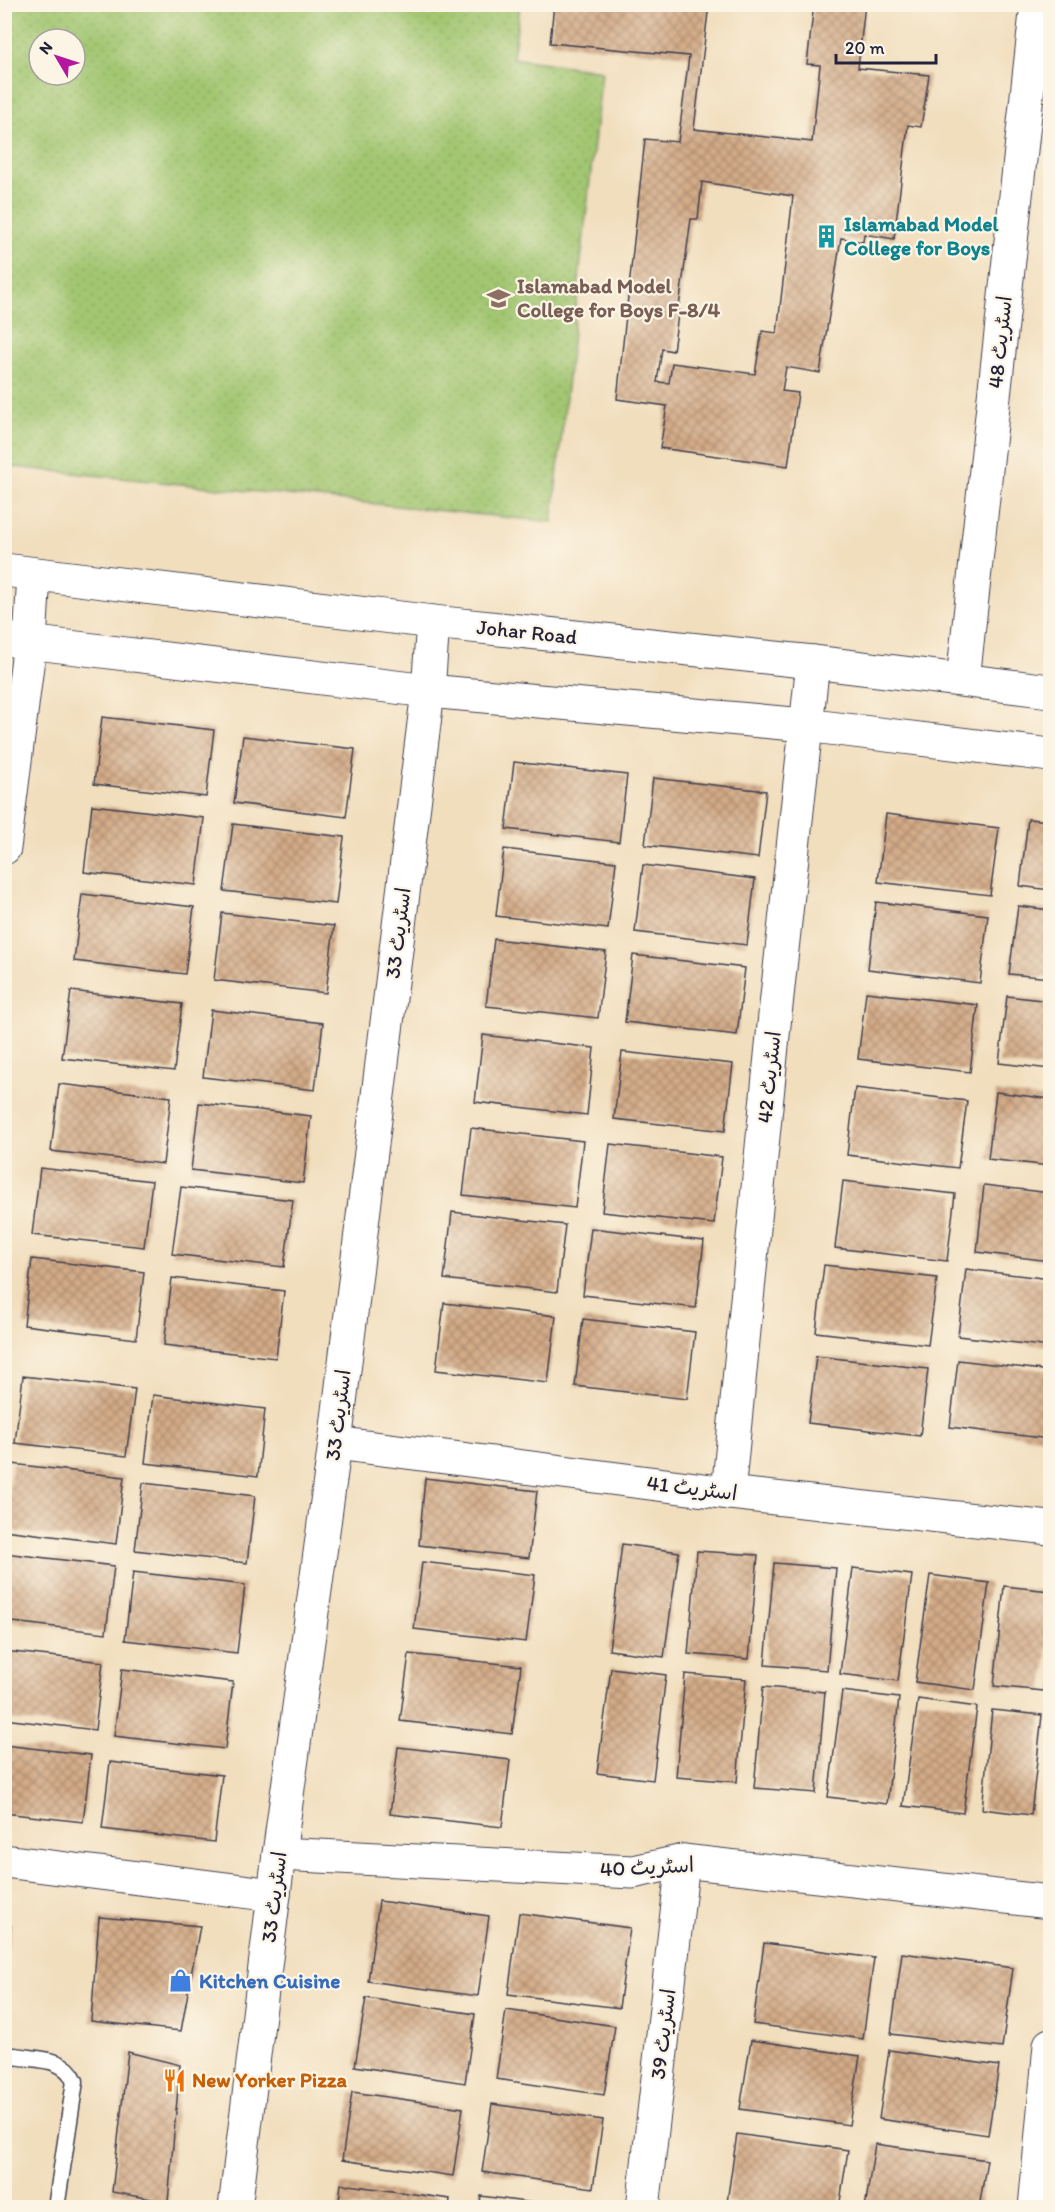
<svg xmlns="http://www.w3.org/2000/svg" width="1055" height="2212" viewBox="0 0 1055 2212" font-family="Itim,'Playpen Sans Arabic',sans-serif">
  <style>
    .grass { fill: url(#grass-dots); stroke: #627456; stroke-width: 1.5; fill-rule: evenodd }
    .building { fill: url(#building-cross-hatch); fill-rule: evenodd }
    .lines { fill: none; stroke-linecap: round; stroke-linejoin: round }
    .service-casing { stroke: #413e4e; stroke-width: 19 }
    .minor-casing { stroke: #413e4e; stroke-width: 35 }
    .tertiary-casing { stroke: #413e4e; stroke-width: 35 }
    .service { stroke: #fff; stroke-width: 16 }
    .minor { stroke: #fff; stroke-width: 33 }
    .tertiary { stroke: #fff; stroke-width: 33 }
    .labels { text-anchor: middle; stroke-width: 4.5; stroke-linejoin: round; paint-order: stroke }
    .culture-label { font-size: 21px; font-weight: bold; fill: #0d838f; stroke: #fcf5e5; text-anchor: start }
    .education-label { font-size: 21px; font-weight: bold; fill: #785e54; stroke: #fcf5e5; text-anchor: start }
    .street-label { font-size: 21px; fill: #22223b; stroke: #fcf5e5 }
    .shop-label { font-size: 21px; font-weight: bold; fill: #366cbe; stroke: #fcf5e5; text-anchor: start }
    .food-label { font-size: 21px; font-weight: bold; fill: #c56008; stroke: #fcf5e5; text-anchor: start }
  </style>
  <defs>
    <pattern id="grass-dots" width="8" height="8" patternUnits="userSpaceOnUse" patternTransform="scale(1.5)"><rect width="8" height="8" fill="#a2c671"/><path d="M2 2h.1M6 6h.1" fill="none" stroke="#8baa63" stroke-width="1.8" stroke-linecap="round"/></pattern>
    <pattern id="building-cross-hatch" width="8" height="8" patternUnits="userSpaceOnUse" patternTransform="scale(1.5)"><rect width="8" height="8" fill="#d3ab87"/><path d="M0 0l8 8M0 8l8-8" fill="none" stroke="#ab8b70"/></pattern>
  </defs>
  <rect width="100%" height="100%" fill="#fcf5e5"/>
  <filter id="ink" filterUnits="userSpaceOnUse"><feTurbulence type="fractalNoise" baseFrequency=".0167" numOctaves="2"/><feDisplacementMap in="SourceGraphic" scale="12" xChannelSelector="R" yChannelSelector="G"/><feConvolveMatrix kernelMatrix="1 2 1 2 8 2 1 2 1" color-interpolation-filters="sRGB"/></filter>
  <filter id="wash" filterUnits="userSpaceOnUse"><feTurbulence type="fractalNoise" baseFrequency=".008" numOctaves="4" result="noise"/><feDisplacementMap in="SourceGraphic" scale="24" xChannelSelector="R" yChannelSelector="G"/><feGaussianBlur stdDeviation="1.35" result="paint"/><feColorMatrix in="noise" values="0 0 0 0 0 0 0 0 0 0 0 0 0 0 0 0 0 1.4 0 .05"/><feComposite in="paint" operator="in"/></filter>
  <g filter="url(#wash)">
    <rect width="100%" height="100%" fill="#f1debd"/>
    <path class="grass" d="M4,5H520L513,58L602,71L552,522L5,466ZM39,39H75V75H39Z"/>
    <g id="blocks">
      <g class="building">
        <path d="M554,4H709L694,129L812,142L820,65L807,64L814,4H865L858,68L929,75L921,127L908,125L894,239L864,234L863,242L841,238L820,373L786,367L782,391L798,393L788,466L660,448L667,406L617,399L645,139L678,142L689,56L550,43ZM702,182L793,196L777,333L762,331L755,374L672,363L669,383L657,382L662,349L673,351L691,219H698Z"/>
        <path d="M102,717L214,730L206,797L94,784Z"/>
        <path d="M243,736L355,749L346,817L234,803Z"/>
        <path d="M514,762L627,775L619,842L506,829Z"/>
        <path d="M653,778L766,791L758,858L645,845Z"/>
        <path d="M92,805L204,818L196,885L84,872Z"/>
        <path d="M886,814L999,828L990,895L878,882Z"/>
        <path d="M1028,819L1050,821V890L1020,886Z"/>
        <path d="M233,824L344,837L336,904L224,891Z"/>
        <path d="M504,849L616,862L608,929L496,916Z"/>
        <path d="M643,865L755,879L747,945L635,932Z"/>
        <path d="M82,894L194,907L185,974L74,961Z"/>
        <path d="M876,902L988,915L980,983L868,969Z"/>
        <path d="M1018,906L1050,910V978L1009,974Z"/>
        <path d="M222,913L334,926L326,993L214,980Z"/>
        <path d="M494,939L606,952L598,1018L486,1006Z"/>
        <path d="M633,955L745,968L737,1035L625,1022Z"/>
        <path d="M71,991L182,1004L174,1071L62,1058Z"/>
        <path d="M866,992L978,1005L970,1072L858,1059Z"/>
        <path d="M1007,996L1050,1001V1069L999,1063Z"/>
        <path d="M211,1010L323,1023L315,1090L203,1077Z"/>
        <path d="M483,1035L594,1048L587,1115L475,1102Z"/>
        <path d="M622,1052L733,1064L725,1131L614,1119Z"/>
        <path d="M59,1084L171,1097L163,1164L51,1151Z"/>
        <path d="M855,1088L967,1101L958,1168L847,1155Z"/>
        <path d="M996,1092L1050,1099V1166L988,1159Z"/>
        <path d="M199,1103L311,1116L303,1183L191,1170Z"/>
        <path d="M471,1128L583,1141L575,1208L463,1195Z"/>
        <path d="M610,1144L722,1157L714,1224L602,1212Z"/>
        <path d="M40,1168L152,1181L144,1247L32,1235Z"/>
        <path d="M843,1181L955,1194L947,1261L835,1248Z"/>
        <path d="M984,1185L1050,1193V1261L977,1252Z"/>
        <path d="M181,1187L293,1200L284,1267L172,1254Z"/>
        <path d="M452,1212L565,1225L557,1292L444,1279Z"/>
        <path d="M591,1228L704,1241L696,1308L583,1295Z"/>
        <path d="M32,1259L144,1272L136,1339L24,1325Z"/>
        <path d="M824,1265L937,1278L928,1345L816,1332Z"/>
        <path d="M966,1269L1050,1279V1347L958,1336Z"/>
        <path d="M172,1278L284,1291L276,1358L164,1345Z"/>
        <path d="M444,1303L556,1316L548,1383L436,1370Z"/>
        <path d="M583,1319L695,1332L687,1399L575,1386Z"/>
        <path d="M816,1356L928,1369L920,1436L808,1423Z"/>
        <path d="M958,1360L1050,1371V1439L950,1427Z"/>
        <path d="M23,1376L135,1389L126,1456L15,1443Z"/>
        <path d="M153,1395L265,1409L258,1476L145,1463Z"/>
        <path d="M12,1464L124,1477L116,1544L4,1530Z"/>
        <path d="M425,1478L537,1491L529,1558L419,1545Z"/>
        <path d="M143,1483L255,1496L247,1563L135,1550Z"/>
        <path d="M622,1544L679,1552L664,1657L609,1650Z"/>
        <path d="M697,1551L758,1555L749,1659L688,1654Z"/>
        <path d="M4,1553L114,1566L106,1633L4,1621Z"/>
        <path d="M422,1562L535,1575L526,1642L414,1629Z"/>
        <path d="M774,1563L836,1568L827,1670L765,1665Z"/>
        <path d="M853,1568L912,1575L898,1681L840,1674Z"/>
        <path d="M133,1572L245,1585L237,1653L125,1640Z"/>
        <path d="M930,1575L989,1583L975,1690L915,1682Z"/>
        <path d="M1004,1586L1050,1591V1622L1043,1691L994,1686Z"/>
        <path d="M4,1651L103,1662L95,1730L4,1719Z"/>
        <path d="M409,1654L521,1666L512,1734L400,1721Z"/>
        <path d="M611,1668L666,1675L653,1780L597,1773Z"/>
        <path d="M122,1669L233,1682L225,1749L114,1736Z"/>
        <path d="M685,1674L746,1679L737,1782L676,1777Z"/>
        <path d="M763,1687L825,1692L816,1793L754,1788Z"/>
        <path d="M842,1691L899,1698L887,1804L828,1797Z"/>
        <path d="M918,1699L977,1707L963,1813L903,1806Z"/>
        <path d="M992,1710L1042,1715L1031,1815L982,1809Z"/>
        <path d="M4,1745L91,1755L83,1822L4,1813Z"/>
        <path d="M398,1747L510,1760L502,1827L390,1814Z"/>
        <path d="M110,1762L222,1775L214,1842L102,1829Z"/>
        <path d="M379,1901L489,1916L478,1996L368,1981Z"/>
        <path d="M519,1913L630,1928L619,2008L508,1994Z"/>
        <path d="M99,1917L200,1926L181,2031L91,2021Z"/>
        <path d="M4,1925L11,1926L6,1960H4Z"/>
        <path d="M764,1943L874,1958L863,2039L753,2024Z"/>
        <path d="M902,1953L1013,1968L1002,2048L891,2034Z"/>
        <path d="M366,1998L475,2014L465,2083L355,2066Z"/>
        <path d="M506,2010L615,2026L604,2095L496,2079Z"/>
        <path d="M751,2040L860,2056L849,2125L740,2109Z"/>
        <path d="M889,2050L999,2066L988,2135L879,2119Z"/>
        <path d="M128,2052L180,2065L168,2202L112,2192Z"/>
        <path d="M352,2092L463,2108L453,2176L342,2160Z"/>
        <path d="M492,2104L603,2120L593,2188L482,2172Z"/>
        <path d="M737,2134L848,2150L839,2208H764L727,2202Z"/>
        <path d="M875,2144L987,2160L979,2208H865Z"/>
        <path d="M341,2184L450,2199L449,2208H338Z"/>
        <path d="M481,2196L556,2206V2208H479Z"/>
      </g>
    </g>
  </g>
  <g filter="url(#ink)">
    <use href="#blocks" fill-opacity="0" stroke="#413e4e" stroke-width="1.5"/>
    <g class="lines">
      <defs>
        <path id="service" d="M4,2062L15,2056C38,2060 65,2057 75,2081L56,2208"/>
        <g id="minor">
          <path d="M963,680L1037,4"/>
          <path d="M4,848L30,642L34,575"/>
          <path d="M335,1443L728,1493L1050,1528"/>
          <path d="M728,1493L775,1015L813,662"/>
          <path d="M279,1854L633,1872L683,1861L1050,1902"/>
          <path d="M4,1861L274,1895"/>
          <path d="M235,2208L279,1854L335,1443L428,691L433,622"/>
          <path d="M643,2208L683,1861"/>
          <path d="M1035,2208L1050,2045"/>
        </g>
        <g id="tertiary">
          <path d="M4,570L433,622L813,662L1050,691"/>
          <path d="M4,639L428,691L805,725L1050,755"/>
        </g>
      </defs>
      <use href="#service" class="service-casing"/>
      <use href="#minor" class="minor-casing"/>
      <use href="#tertiary" class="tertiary-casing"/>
      <use href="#service" class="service"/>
      <use href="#minor" class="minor"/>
      <use href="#tertiary" class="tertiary"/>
    </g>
  </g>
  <defs>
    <symbol id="building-bare" viewBox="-9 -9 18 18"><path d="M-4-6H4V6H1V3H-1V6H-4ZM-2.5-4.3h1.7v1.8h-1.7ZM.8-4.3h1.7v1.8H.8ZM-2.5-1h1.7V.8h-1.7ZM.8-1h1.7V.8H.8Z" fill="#0f9aa8" stroke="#fcf5e5" stroke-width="2.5" paint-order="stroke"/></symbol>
    <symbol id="university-bare" viewBox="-9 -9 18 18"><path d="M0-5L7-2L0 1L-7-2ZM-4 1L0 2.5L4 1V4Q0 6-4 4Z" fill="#8d6e63" stroke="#fcf5e5" stroke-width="2.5" paint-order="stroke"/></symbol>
    <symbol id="shop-bare" viewBox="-9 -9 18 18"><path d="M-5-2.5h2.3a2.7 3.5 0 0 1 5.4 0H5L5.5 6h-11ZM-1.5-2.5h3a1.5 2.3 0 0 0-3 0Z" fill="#3f7fe0" stroke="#fcf5e5" stroke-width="2.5" paint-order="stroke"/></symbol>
    <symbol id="restaurant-bare" viewBox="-9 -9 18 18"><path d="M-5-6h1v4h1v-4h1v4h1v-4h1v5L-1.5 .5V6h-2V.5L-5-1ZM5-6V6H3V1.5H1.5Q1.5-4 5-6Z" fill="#e8710a" stroke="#fcf5e5" stroke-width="2.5" paint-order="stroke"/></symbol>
  </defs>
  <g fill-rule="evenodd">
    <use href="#building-bare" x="810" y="220" width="33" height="33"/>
    <use href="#university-bare" x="482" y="282" width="33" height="33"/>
    <use href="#shop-bare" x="164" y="1964" width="33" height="33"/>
    <use href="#restaurant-bare" x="158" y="2064" width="33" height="33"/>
  </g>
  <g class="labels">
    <g class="culture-label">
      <text x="844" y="231">Islamabad Model<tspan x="844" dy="24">College for Boys</tspan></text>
    </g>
    <g class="education-label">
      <text x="517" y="293">Islamabad Model<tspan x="517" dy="24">College for Boys F-8/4</tspan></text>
    </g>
    <g class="street-label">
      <text transform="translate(1000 342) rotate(-84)" y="7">اسٹریٹ 48</text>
      <text transform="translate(527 632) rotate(6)" y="7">Johar Road</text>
      <text transform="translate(398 933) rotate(-83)" y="7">اسٹریٹ 33</text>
      <text transform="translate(769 1077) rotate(-84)" y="7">اسٹریٹ 42</text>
      <text transform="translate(338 1415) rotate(-83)" y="7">اسٹریٹ 33</text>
      <text transform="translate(692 1488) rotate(7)" y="7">اسٹریٹ 41</text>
      <text transform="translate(647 1867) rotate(-3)" y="7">اسٹریٹ 40</text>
      <text transform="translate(274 1897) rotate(-83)" y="7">اسٹریٹ 33</text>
      <text transform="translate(663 2034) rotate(-83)" y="7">اسٹریٹ 39</text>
    </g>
    <g class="shop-label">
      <text x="199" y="1988">Kitchen Cuisine</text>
    </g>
    <g class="food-label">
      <text x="192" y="2087">New Yorker Pizza</text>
    </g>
  </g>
  <rect width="1055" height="2212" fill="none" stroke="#fcf5e5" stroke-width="24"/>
  <g transform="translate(57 57) rotate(309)"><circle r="28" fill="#fcf5e5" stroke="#a5a1a1" stroke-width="1.5"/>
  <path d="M0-4.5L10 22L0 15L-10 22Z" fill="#b5179e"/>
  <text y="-9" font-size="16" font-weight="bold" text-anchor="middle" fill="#22223b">N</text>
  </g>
  <path d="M836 54v9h100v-9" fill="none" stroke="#22223b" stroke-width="3"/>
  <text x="845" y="54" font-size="18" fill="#22223b" stroke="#fcf5e5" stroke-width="4.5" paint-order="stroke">20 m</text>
</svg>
